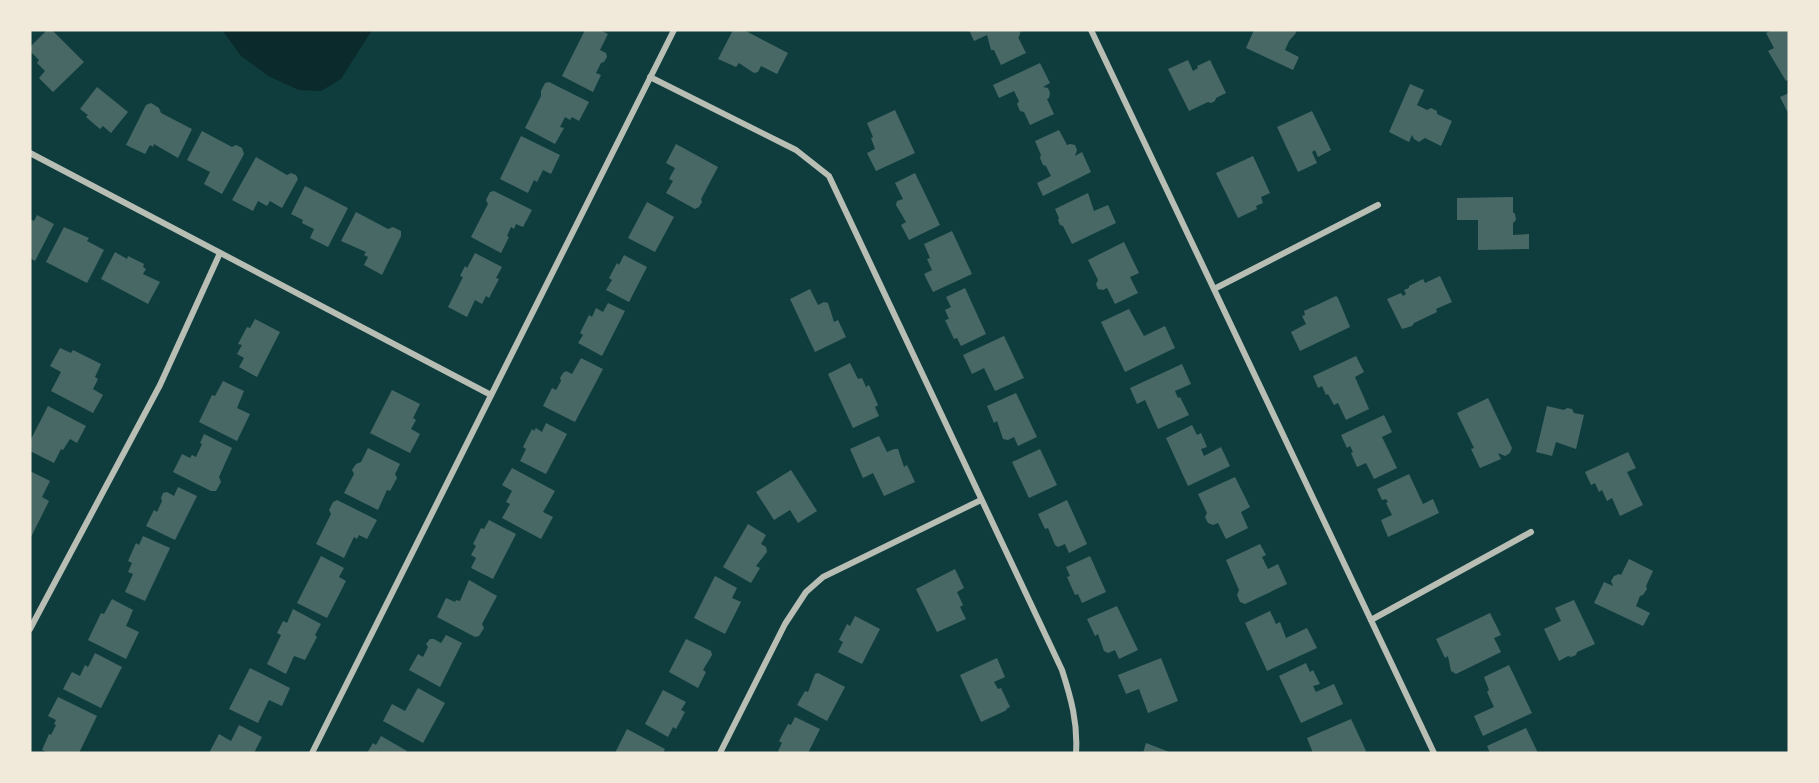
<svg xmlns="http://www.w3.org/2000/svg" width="1819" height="783" viewBox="0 0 1819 783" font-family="'Golos Text',sans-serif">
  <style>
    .water { fill: #0a2a2b }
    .building { fill: #486865 }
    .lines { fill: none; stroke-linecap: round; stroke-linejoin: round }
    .minor { stroke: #b8beb3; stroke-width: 6 }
  </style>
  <rect width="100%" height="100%" fill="#0f3d3e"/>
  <path class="water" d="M222,30H372L341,79L321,91L299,90L270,77L241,56Z"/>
  <g class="building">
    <path d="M47,30H52L84,62L53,92L39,78L45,71L37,63L39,60L30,51V47Z"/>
    <path d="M585,30H600L608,34L600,50L606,53L607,57L604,62L601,63L596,73L601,75L593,92L562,76Z"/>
    <path d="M733,30H744L788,53L777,74L761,66L758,72L754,73L739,63L736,67L718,59Z"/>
    <path d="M969,30H1021L1019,37H1018L1026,53L1001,65L994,50H991L987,35L974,41Z"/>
    <path d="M1254,30H1295L1296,33L1289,41L1285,50L1299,57L1293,70L1246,48Z"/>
    <path d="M1772,30H1789V79L1786,81L1768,51L1774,48L1766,33Z"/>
    <path d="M1188,60L1193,71L1198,68L1197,66L1210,60L1226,93L1216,98L1215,101L1211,103L1208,102L1189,111L1168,69Z"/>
    <path d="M1040,63L1050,83L1043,87L1048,88L1050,93L1049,98L1047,99L1054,114L1030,125L1024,112L1020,111L1017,104L1019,101L1014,91L999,98L993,85Z"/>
    <path d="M549,82L589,102L579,121L572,117L570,120L565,117L560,127L564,128L555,144L525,128L541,96V91L545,83Z"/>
    <path d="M1410,84L1424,90L1417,105L1427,110L1431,108L1437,111V114L1452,121L1441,146L1425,138L1419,142L1414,139L1412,135L1409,142L1389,132Z"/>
    <path d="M97,87L128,112L111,133L103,126L100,129L86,117L88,115L80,109Z"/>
    <path d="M1789,93V110L1787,111L1780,97Z"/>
    <path d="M151,103L159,108L161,113L192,129L178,158L154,144L153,147L150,145L145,154L126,145L146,105Z"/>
    <path d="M895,110L915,153L876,171L867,153L875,149L871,138L873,137L867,123Z"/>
    <path d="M1312,111L1331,150L1318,157L1315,150L1312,152L1317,163L1298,172L1277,127Z"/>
    <path d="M1059,130L1067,145L1070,144L1075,145L1077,150L1075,156L1082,152L1091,172L1043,196L1037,183L1051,176L1046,166L1043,165L1040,158L1041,155L1035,141Z"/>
    <path d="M202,131L232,147L236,145L242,148L244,154L222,194L204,184L210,172L187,160Z"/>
    <path d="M521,136L560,155L551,174L543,170L537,182L534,180L528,193L500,179Z"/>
    <path d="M676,144L718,167L701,199L702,202L699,207L695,209L666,193L673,181L669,179L675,168L666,163Z"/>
    <path d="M1253,156L1270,193L1261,197L1263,203L1256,206L1257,209L1238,218L1216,173Z"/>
    <path d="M256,157L287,175L291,173L296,175L298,179L282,208L270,201L267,206L258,201L253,211L232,200Z"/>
    <path d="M915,173L940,225L909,240L901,225L906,222L896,205L897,201L903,199L895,183Z"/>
    <path d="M305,186L348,208L328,247L310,238L314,229L302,223L303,220L291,214Z"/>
    <path d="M494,191L532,210L523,227L516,224L514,229L511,227L507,236L509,237L501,253L471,237L488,204L486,200L490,192Z"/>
    <path d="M1088,193L1094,211L1108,205L1116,223L1072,244L1063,226L1060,225L1058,220L1059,218L1055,209Z"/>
    <path d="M1513,197V212L1515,214L1516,220L1513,223V235L1529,234V249L1478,250V220H1457V198Z"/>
    <path d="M647,202L674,217L655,252L628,238Z"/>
    <path d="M356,212L388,229L393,227L401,231V236L382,275L364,265L368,257L364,255L366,252L341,241Z"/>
    <path d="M37,215L54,224L35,261L30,258V219L34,221Z"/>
    <path d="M64,227L89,238L87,241L104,250L87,283L46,262Z"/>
    <path d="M952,231L972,274L933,292L924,274L932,270L927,259L930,258L924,244Z"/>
    <path d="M1124,242L1139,273L1130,277L1138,293L1115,304L1107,288L1103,290L1098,289L1096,284L1098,280L1088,260Z"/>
    <path d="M115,252L127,259L128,256L144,264L143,267L146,269L143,274L160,282L148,304L101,279Z"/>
    <path d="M475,253L502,267L496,278L499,279L489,298L486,296L482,304L475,300L467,317L448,307L463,277L460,276L465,266L467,268Z"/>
    <path d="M624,255L647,267L629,302L606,290L612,280L609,278L617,263L619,265Z"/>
    <path d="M1440,276L1452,302L1436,309L1437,312L1414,323L1412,326L1402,329L1387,299L1401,293L1403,296L1406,294L1404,290L1409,288V286L1423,279L1425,283Z"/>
    <path d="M965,288L986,334L961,346L957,338L954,339L945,320L949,319L945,310L951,307L946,297Z"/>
    <path d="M810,289L818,305L824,302L828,303L834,322L838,320L846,337L815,352L790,299Z"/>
    <path d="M1336,296L1338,298L1350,327L1300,351L1291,332L1306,324L1302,316L1305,315L1304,311Z"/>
    <path d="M608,303L625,311L602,356L578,343L583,335L580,333L589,315L592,317L596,308L603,312Z"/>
    <path d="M1129,309L1144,336L1165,326L1175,348L1125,372L1101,322Z"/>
    <path d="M255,319L280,332L257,377L239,367L244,358L237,354L242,345L238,344L247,327L250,328Z"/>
    <path d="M1004,336L1024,378L995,391L984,368L972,374L963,355Z"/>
    <path d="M60,348L71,353L73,350L101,364L95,377L98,379L93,389L103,395L93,413L51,391L61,372L50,366Z"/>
    <path d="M1356,356L1364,372L1355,377L1369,409L1346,420L1338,403L1334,405L1328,394L1326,395L1322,386L1318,388L1313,376Z"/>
    <path d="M581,358L603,369L575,422L543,406L552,388L556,390L561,381L560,378L563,373L566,371L572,374Z"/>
    <path d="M850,363L858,379L862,378L866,387L869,385L878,405L875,407L879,416L853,428L828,374Z"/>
    <path d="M1182,364L1191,384L1175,391L1178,398L1180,397L1189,415L1158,429L1145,400L1137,404L1130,388Z"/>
    <path d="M223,381L244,391L237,408L250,414L237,441L199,422L212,395L215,396Z"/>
    <path d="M392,390L420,404L413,418L416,420L411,429L420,434L410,453L370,433Z"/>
    <path d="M1016,393L1037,437L1018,446L1014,437L1008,440L1003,439L997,421L994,423L987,406Z"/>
    <path d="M1488,398L1512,448L1510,453L1505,456L1498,453L1501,459L1480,468L1471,449L1474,448L1457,413Z"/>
    <path d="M48,406L86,426L77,443L70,439L63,450L61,449L54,463L30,451V441Z"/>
    <path d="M1547,406L1564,410L1567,408L1572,409L1574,413L1584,415L1576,449L1556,442L1552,456L1536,452Z"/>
    <path d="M1384,415L1392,432L1382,437L1397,468L1374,479L1366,463L1357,467L1351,453L1353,452L1350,446L1347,448L1341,435Z"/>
    <path d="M546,423L567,434L546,474L520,461L526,449L523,447L532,429L534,431L536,428L542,432Z"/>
    <path d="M1192,425L1197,435L1201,433L1207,447L1201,449L1204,456L1221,447L1230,466L1188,486L1166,438Z"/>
    <path d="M204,434L232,448L219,477L221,482L216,491H211L173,472L182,454L190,458L192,455L196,457L202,444L200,443Z"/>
    <path d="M879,436L887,452L894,449H898L904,467L907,465L915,482L884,496L873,473L863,478L850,449Z"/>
    <path d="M368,448L400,464L395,474L397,478L390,491L387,490L378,510L344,493L354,474L352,470L356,464L361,462Z"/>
    <path d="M1040,449L1057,485L1029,498L1012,462Z"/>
    <path d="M1628,452L1636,468L1627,472L1643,505L1620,516L1612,498L1607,501L1602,490L1599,492L1595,483L1591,485L1585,472Z"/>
    <path d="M512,468L555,491L543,512L553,517L541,539L502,518L510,504L506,502L512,491L502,485Z"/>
    <path d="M791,470L817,511L798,523L790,510L774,520L756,492Z"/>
    <path d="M30,471L50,481L42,497L49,501L30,539Z"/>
    <path d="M1409,474L1423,504L1433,499L1439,513L1388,537L1381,520L1392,515L1386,503L1388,502L1386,499L1382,500L1377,489Z"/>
    <path d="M1235,477L1250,507L1241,512L1248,528L1226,539L1218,523L1213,525L1208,523L1205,517L1207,513L1198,494Z"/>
    <path d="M178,487L197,496L175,540L146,526L154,510L157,512L162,501L161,498L163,493L167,492L174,496Z"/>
    <path d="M337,500L377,520L367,539L359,535L357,539L354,537L344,558L316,544L331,514L329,510L333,502Z"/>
    <path d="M1067,500L1087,544L1069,553L1065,544L1058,547L1055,545L1048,528L1045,529L1038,514Z"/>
    <path d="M489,520L516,534L493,579L471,568L476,558L471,555L476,546L473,544L481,528L484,529Z"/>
    <path d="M748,524L766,535L761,544L766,547L767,552L756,566L760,568L751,583L723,567Z"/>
    <path d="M143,536L170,548L145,601L125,592L133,574L128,572L132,563L128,561L136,543L139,545Z"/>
    <path d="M1260,544L1266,555L1262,557L1268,569L1278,564L1287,584L1245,604L1240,602L1237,595L1239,590L1226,560Z"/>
    <path d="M321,556L344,568L339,577L346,581L327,618L297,603Z"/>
    <path d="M1090,556L1106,592L1082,603L1078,594L1075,595L1067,577L1070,576L1066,567Z"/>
    <path d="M1629,559L1653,571L1646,586L1647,589L1643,595L1640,596L1636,606L1650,613L1643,626L1594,603L1604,582L1613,586L1611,581L1614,576L1619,574L1621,575Z"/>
    <path d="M955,569L964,588L957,592L963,605L960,607L966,619L937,632L916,589Z"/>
    <path d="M715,576L737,588L732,598L741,602L725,634L694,618Z"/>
    <path d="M469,580L497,596L482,624L484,628L479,636L475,637L437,617L446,598L455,602L456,600L460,601Z"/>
    <path d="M112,599L133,610L126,626L139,632L126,659L88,640L101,613L104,614Z"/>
    <path d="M1574,600L1595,644L1577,652L1576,655L1571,657L1568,656L1559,661L1544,629L1561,621L1555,608Z"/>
    <path d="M1117,606L1138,650L1119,659L1115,650L1108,653L1104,651L1098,634L1095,636L1087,619Z"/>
    <path d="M293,609L321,624L315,635L317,637L305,660L294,656L286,674L267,664L281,635L277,633L283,621L287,623Z"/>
    <path d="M1270,611L1276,624L1280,622L1286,638L1307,628L1317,648L1267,671L1245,623Z"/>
    <path d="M1490,613L1501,635L1494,638L1501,652L1456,674L1451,671L1448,656L1445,658L1436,639Z"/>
    <path d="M855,616L880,629L862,664L838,652L843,642L839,640L847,624L850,626Z"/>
    <path d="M446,635L462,643L440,687L409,670L418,654L423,657L428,647L426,644L430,639H434L441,643Z"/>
    <path d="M686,639L711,651L712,655L703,670L706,672L698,688L669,672Z"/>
    <path d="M95,653L122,667L101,708L63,689L72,672L80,676L85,665L88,667Z"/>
    <path d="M997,658L1005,677L994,682L998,689L1001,688L1010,707L1006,709L1007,710L981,722L960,675Z"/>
    <path d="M1161,658L1178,701L1148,713L1139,689L1126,694L1118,675Z"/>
    <path d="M1306,663L1310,672L1313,670L1320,684L1313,686L1316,692L1334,684L1343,704L1301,723L1279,676Z"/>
    <path d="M1509,665L1532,713L1483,736L1474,716L1494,707L1487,692L1489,690L1484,677Z"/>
    <path d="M250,668L290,688L282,706L269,700L258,723L229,709Z"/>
    <path d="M818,673L845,687L827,721L797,705L805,691L808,692L815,674Z"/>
    <path d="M418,688L445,703L423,743L383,721L392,704L405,711Z"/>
    <path d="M663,690L686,702L681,710L685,712L676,729L673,727L668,737L645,724Z"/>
    <path d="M58,697L97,716L79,753H49L42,750L49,734L51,735L56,725L54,724L56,720L48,716Z"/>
    <path d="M795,717L820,729L808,753H781L778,751L782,743L779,741L788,724L791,725Z"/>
    <path d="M1351,719L1366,751L1365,753H1313L1307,738Z"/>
    <path d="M239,725L262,737L254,753H209L219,734L231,741Z"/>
    <path d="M1526,728L1538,753H1490L1487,746Z"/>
    <path d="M627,729L665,749L663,753H615Z"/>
    <path d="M381,736L407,751L406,753H367L373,743L376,745Z"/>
    <path d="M1146,743L1172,753H1143Z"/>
  </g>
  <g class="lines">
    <g class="minor">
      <path d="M1091,30L1434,753"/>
      <path d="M650,77L796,150L829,176L1062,670C1071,698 1078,723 1076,753"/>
      <path d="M30,153L491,395"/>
      <path d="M1214,289L1378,205"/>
      <path d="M1371,620L1531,532"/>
      <path d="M30,629L160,385L220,253"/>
      <path d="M312,753L674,30"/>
      <path d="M720,753L785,624L806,592L823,577L981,500"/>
    </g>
  </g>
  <rect width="1819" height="783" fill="none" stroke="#f1e9da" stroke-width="63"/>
</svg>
